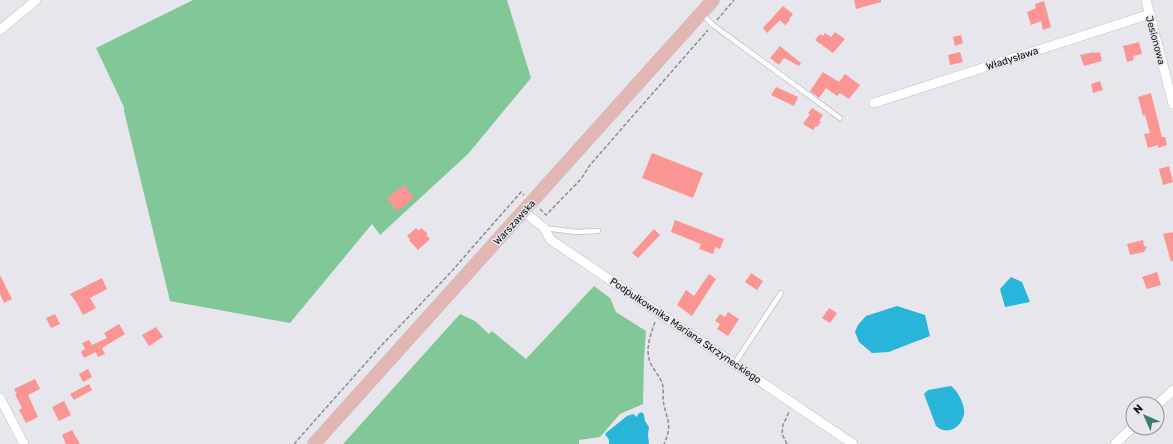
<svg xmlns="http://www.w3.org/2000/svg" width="1173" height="444" viewBox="0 0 1173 444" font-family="Rubik,sans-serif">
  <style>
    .green { fill: #82c797 }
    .water { fill: #28b5d9 }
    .building { fill: #fb9594 }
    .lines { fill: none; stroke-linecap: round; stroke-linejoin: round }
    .service-casing { stroke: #c0bec5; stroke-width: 6 }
    .minor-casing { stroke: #c0bec5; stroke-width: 10 }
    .primary-casing { stroke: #c6c6c7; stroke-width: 14 }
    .path { stroke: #8e8d92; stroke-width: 1.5; stroke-dasharray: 4 2; stroke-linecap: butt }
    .service { stroke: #fff; stroke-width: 4.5 }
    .minor { stroke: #fff; stroke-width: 9 }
    .primary { stroke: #e2b6b2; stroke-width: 13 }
    .labels { text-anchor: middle; stroke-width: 3; stroke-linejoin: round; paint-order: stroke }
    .street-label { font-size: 10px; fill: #121114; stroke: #e8e6ed }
  </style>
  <rect width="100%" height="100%" fill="#e8e6ed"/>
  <g class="green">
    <path d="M193,0H507L531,78L468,154L380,235L372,224L290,323L170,301L124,111V107L96,48Z"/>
    <path d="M594,286L610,298L616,312L646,331L644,359L643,404L620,414L600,437L579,440V444H343L460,314L475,321L489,334L492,331L526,359Z"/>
  </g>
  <g class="water">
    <path d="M1011,277L1022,282L1030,302L1005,307L1000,289Z"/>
    <path d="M897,306L925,315L930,336L899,348L889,352L872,353L859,342L855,332L858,325L866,316Z"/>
    <path d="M951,386C957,390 964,403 964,411C965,414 963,417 962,420C956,431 945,434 936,426L924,394L928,390Z"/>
    <path d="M642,412L644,415L645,421L649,427L648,435L649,444H609V440L605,434L607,432L627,416L633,414L637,417L638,414Z"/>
  </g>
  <g class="building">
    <path d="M854,0H881V2L856,9Z"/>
    <path d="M1044,1L1051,27L1043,30L1041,21L1031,25L1027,12L1036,8L1035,4Z"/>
    <path d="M783,6L793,14L789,19L790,20L785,25L780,20L767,33L763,28Z"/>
    <path d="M835,32L845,39L833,53L815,40L820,34L823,36L825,33L831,37Z"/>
    <path d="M961,35L963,43L955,46L953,37Z"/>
    <path d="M1139,42L1142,54L1133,56L1134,60L1127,62L1123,46Z"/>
    <path d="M780,46L801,63L799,66L784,58L779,65L770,58Z"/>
    <path d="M960,52L963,62L950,65L948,55Z"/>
    <path d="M1094,52L1095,53L1100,52L1102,61L1084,66L1080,55Z"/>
    <path d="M823,72L839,82L845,74L860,85L849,99L840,93L837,96L826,88L819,98L810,91Z"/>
    <path d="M1100,81L1103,90L1093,93L1091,84Z"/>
    <path d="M776,87L798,97L794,106L771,95Z"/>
    <path d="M1151,93L1162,137H1165L1167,145L1158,148V145L1148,148L1144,134L1150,133L1145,115L1143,116L1138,97Z"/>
    <path d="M812,108L823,115L819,121L821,122L817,127L816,126L813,130L803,124L810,114L808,113Z"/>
    <path d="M652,153L703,173L693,198L642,178Z"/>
    <path d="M1169,166L1173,182L1163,185L1159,169Z"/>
    <path d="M404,185L414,198L397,211L387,198Z"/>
    <path d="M675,220L724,239L720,249L715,247L713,254L699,249L701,244L671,232Z"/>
    <path d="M416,228L419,231L421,228L428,234L426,235L430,239L418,250L409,240L410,239L407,236Z"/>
    <path d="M654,229L660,235L638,258L632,253Z"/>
    <path d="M1173,232V261H1171L1163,234Z"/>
    <path d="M1143,240L1144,246L1147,247L1144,252L1130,255L1127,244Z"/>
    <path d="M1157,272L1161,285L1147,289L1142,277Z"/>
    <path d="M751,273L763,281L757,290L745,282Z"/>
    <path d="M709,274L716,279L692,316L677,305L686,290L694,296Z"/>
    <path d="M0,275L12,299L4,303L0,294Z"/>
    <path d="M102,278L107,289L90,298L96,308L83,315L76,302L70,294Z"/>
    <path d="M829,308L837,313L830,323L822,318Z"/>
    <path d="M728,312L739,319L728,336L717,329L720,324L715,321L720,314L725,317Z"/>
    <path d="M55,314L60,324L51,328L46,318Z"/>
    <path d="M119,324L125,334L102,348L105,354L98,357L96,352L84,358L81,352L85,349L82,343L89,340L92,345L107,338L104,333Z"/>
    <path d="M156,327L163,337L149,346L142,335Z"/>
    <path d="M88,369L92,377L83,382L79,374Z"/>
    <path d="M35,379L40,389L28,395L38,417L26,423L19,410L22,408L15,394H17L14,389Z"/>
    <path d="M89,384L92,390L74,400L70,394Z"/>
    <path d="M64,401L71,415L59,421L52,407Z"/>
    <path d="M72,430L80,444H66L62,435Z"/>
  </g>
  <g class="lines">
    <defs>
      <g id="service">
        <path d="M702,14L713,25L840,118"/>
        <path d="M544,228L577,232L598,231"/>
        <path d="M735,363L781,293"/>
      </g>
      <g id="minor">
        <path d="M1146,0L1173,104"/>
        <path d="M0,30L36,0"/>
        <path d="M874,103L1150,14"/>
        <path d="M523,211L543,227L551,240L853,444"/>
        <path d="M0,398L24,444"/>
        <path d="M1157,405L1173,390"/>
        <path d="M1115,444L1133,427"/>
      </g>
      <path id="primary" d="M314,444L713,0"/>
    </defs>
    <use href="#service" class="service-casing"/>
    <use href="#minor" class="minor-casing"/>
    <use href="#primary" class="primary-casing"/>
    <g class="path">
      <path d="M717,20L734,0"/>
      <path d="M540,209L546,215L581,179L590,165L708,30"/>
      <path d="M655,322C651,333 646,347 649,359C651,367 659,375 662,383C664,388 663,394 663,399C665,418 674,422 664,444"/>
      <path d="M294,444L380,347L451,272L521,192L524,195"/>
      <path d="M787,444L782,434L783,425L789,412"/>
    </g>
    <use href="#service" class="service"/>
    <use href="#minor" class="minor"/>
    <use href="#primary" class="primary"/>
  </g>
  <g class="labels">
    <g class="street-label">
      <text transform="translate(1156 40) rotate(75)" y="4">Jesionowa</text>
      <text transform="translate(1012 58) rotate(-18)" y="4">Władysława</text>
      <text transform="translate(514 222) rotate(-48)" y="4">Warszawska</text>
      <text transform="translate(686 330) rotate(34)" y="4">Podpułkownika Mariana Skrzyneckiego</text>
    </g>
  </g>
  <g transform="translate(1145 416) rotate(315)"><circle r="19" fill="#e8e6ed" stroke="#929196"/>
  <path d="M0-3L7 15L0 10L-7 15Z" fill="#397d71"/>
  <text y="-6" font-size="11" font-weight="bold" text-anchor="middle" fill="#121114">N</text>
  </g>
</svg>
